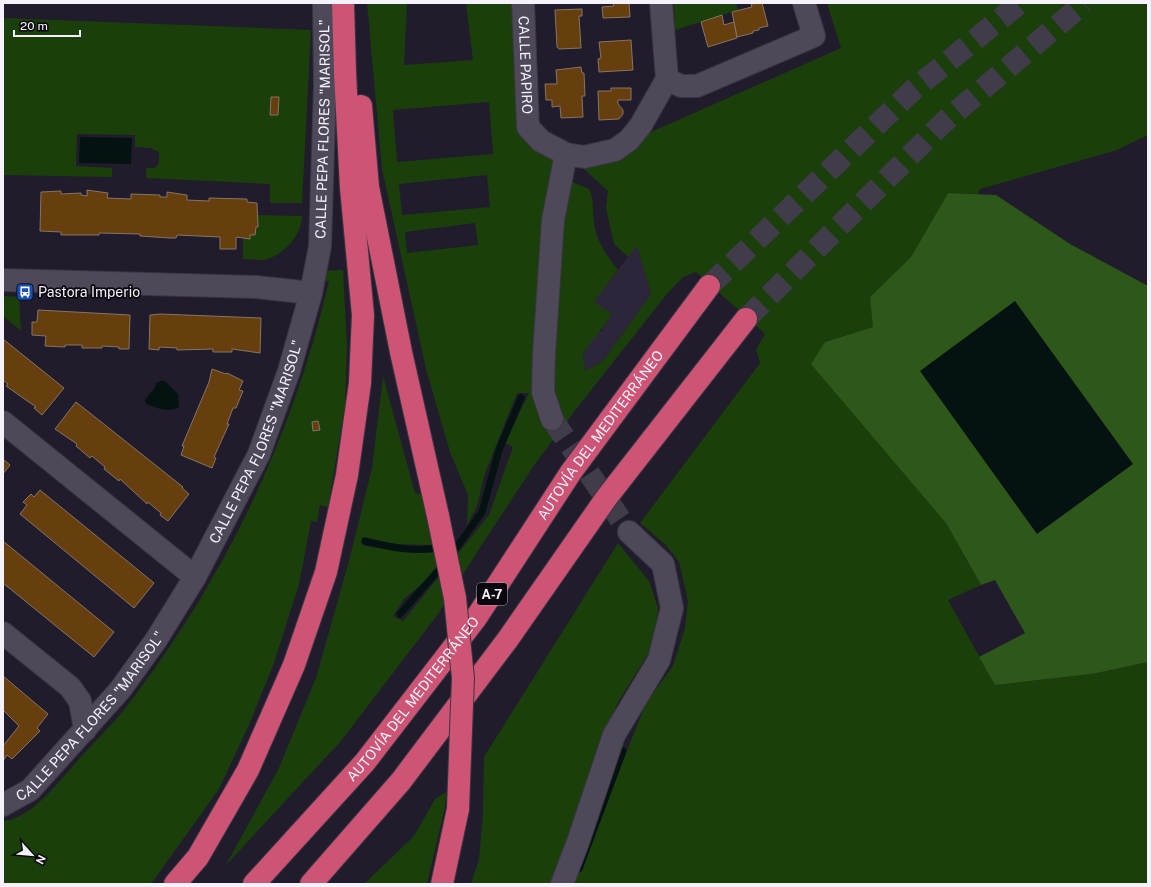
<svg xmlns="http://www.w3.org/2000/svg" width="1151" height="887" viewBox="0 0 1151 887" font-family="'Public Sans',sans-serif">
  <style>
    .built { fill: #2d263a }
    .green { fill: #1b3f0a; fill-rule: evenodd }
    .forest { fill: #2d581a }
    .water { fill: #041212 }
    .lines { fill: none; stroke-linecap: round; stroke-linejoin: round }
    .stream { stroke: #041212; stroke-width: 7 }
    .building { fill: #673e0d; stroke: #847567 }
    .minor-tunnel { stroke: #413c4a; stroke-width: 22; stroke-dasharray: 22 11; stroke-linecap: butt }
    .highway-tunnel { stroke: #413c4a; stroke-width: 22; stroke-dasharray: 22 11; stroke-linecap: butt }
    .minor-casing { stroke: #3a3642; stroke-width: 24 }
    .highway-casing { stroke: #3a3642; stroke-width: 24 }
    .minor { stroke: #4e4859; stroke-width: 22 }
    .highway { stroke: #cd5475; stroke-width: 22 }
    .highway-bridge-casing { stroke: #3a3642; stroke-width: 24; stroke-linecap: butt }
    .highway-bridge { stroke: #cd5475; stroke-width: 22 }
    .labels { text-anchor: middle; stroke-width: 3.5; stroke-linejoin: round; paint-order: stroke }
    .shield { fill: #0a080e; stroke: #aeacb5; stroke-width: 1 }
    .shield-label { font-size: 13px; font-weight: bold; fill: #f5f2fc }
    .street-label { font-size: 14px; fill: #f5f2fc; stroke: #0a080e }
    .poi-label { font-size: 14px; fill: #f5f2fc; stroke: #0a080e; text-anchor: start }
  </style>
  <rect width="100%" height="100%" fill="#211c2b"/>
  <path class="built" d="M637,245L651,294L603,361L585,371L583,353L596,334L603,330L594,302Z"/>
  <g class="green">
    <path d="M367,3H407L404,65L473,60L466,3H516L520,125L555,157L550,391L559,221L568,180L589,189C595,203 592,208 594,223C596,241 607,256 618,270L594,302L612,314C603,328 593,339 583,353L585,371L603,361L651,294L637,246L628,257L614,244L606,208L608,191L585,170L584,165L642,140L651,132L841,48L827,3H1148V135L1117,150L980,189L978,194L948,193L911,257L870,297L874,327L825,342L946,523L981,585L948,600L995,685L1092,674L1148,662V884H574L646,703L673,666L685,628L688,601L679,562L666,545L640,523L760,363L756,350L765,334L696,272L683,277L666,295L574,412L535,464L481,546L438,614L341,741L226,865L278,770L316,678L349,561L372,468L383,376L415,493L425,495L435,545L393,544L363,537L361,542L364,546L407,552H436L439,569L404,599L393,616L403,621L489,515L513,447L505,443L529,393H517L485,473L477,506L467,525L468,495L450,452L426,369L382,169ZM489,102L493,154L397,162L393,110ZM487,175L490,207L402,215L399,184ZM475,223L478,245L407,253L405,232Z"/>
    <path d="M674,3H736L738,10L675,30Z"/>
    <path d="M3,18L311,30L302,203H270V184L146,178V168H155L159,163V152L151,148L135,147V135L77,134L76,166L112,168V177L3,175Z"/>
    <path d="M258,215L302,216C301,236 286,252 268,259C261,261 250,259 243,259V239H249L250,235H255Z"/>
    <path d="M343,270L347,346L345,406L328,507L320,505L317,522L311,521L299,584L274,663L249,725L219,789L151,884H3V821C31,820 61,779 79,759C97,739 117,720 133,698C227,574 294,433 329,281L321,280L323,271Z"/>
    <path d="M3,296L19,297L21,331L3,316Z"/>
    <path d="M618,543L649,581L658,608L654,644L617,704L597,758L569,843L550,884H471L479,859L483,814L484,757Z"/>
    <path d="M446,792L445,807L427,884H364L414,836L435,799Z"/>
  </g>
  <path class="forest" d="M948,193L996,195L1070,244L1148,286V662L1092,674L995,685L979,657L1025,633L995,580L981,585L946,523L811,364L825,342L873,327L870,297L911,257Z"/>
  <g class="water">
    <path d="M80,137L132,138L131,164L79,163Z"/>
    <path d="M1015,301L1133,464L1037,534L920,371Z"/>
    <path d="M161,381H165L178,394L179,407C168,413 158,408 146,404L145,401C147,394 155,392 156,383Z"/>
  </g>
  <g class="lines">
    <g class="stream">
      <path d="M365,541C389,547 416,553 441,547"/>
      <path d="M451,555L482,512L499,450L521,398"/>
      <path d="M400,614L443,565"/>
      <path d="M579,869L623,751"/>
    </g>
  </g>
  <g class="building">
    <path d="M613,3H629L630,17L603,18L602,7L614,6Z"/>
    <path d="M762,3L768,26L759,28V30L753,31V33L737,37L732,12L752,7L751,4Z"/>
    <path d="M582,9V16H579L581,48L559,49L557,47L555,10Z"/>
    <path d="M722,15L724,25L734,22L737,38L708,47L701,22Z"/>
    <path d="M631,40L633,70L599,72L598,59L601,58L599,42Z"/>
    <path d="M581,67L582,73H584L585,96H582L583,117L561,118L560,106L552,107V100H546L545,84H557L556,70Z"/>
    <path d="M611,88H631V100H618V104L623,110V114L619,119L599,120L598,91H611Z"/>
    <path d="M271,97H279L278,115H270Z"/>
    <path d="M87,190L108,193L107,198L131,199V194L160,195V197H167V192L187,195V200L209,201V198L247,199V202L257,203L258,227H256L255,235H250V239L236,237V249H220V237L177,235L176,238H170L140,236V234L99,233V235H61V232L40,231L41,192L61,191V194L81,193V195L87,196Z"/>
    <path d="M38,310L130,315L129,349H119V347L102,346V348H82V345H65V347L45,346L46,336L32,335V322H37Z"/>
    <path d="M160,314L261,318L260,353L232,349V352H213V349L177,350V348L159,347V350L149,349L150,315Z"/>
    <path d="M3,339L64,388L42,415L34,408L36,407L6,386L8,384L3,380Z"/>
    <path d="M212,369L226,374L227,373L243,381L239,390L243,391L236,408H233L227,424H229L214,457L216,458L212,468L181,455L184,446H182L209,382Z"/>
    <path d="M76,402L183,487L182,488L189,494L168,521L160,515L161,513L148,502L147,504L120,479L119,481L104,469L105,467L92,456L90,458L76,446L77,444L55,429Z"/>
    <path d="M318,421L320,430L313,431L312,422Z"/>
    <path d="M3,459L10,465L3,474Z"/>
    <path d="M40,490L154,583L134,608L20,514L27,505L23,502L31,494L34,497Z"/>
    <path d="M3,541L114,632L94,657L3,583Z"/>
    <path d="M3,676L48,714L37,728L40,731L12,759L7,755L3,761V746L19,726L3,710Z"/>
  </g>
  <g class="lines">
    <path class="minor-tunnel" d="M552,419L629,532"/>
    <g class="highway-tunnel">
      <path d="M709,286L913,90L1020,3"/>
      <path d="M746,319L944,122L1084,3"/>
    </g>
    <defs>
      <g id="minor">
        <path id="s1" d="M523,3L528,127L541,141L566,154L584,157L615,150L629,140L641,125L667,79L661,3"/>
        <path d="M667,79L681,86H697L814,36L804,3"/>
        <path d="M3,280L256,287L311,293"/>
        <path d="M552,419L543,392L544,354L553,220L566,154"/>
        <path d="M3,422L195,577"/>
        <path d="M3,633L70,687L80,701L85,730"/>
        <path id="s2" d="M3,805L30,790L120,690L156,640L195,577L259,454L289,371L311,293L320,246L325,86L324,3"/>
        <path d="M562,884L578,842L614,735L659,660L672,608L663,564L629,532"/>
      </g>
      <g id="highway">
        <path d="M361,106L368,187L401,352L438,516"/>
        <path d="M175,884L198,857L248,770L294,665L326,572L347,475L360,383L363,315L351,188L345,72L343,3"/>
        <path id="s3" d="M254,884L365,762L476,618L571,472L709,286"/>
        <path d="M311,884L401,781L508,639L607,497L746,319"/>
        <path d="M442,884L458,809"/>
      </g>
    </defs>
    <use href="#minor" class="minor-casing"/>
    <use href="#highway" class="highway-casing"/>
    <use href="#minor" class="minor"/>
    <use href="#highway" class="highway"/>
    <defs>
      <path id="highway-bridge" d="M438,516L455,598L463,678L458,809"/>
    </defs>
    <use href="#highway-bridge" class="highway-bridge-casing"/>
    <use href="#highway-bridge" class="highway-bridge"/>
  </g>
  <defs>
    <symbol id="bus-square" viewBox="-11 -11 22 22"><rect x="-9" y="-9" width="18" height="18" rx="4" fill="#1a4fb4" stroke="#0a080e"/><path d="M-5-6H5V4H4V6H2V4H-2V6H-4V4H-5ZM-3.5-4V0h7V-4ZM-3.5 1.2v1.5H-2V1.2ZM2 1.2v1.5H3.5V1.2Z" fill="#fff"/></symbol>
  </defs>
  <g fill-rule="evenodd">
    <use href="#bus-square" x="15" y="282" width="20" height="20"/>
  </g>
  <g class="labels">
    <rect class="shield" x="477" y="583" width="30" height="22" rx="3"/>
    <g class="shield-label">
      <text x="492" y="599">A-7</text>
    </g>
    <g class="street-label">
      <text dy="5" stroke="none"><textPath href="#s1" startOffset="62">CALLE PAPIRO</textPath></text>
      <text dy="5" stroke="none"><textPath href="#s2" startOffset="774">CALLE PEPA FLORES "MARISOL"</textPath></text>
      <text dy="5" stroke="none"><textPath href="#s3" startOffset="568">AUTOVÍA DEL MEDITERRÁNEO</textPath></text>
      <text dy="5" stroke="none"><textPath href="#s2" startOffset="450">CALLE PEPA FLORES "MARISOL"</textPath></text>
      <text dy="5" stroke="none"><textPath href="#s3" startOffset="244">AUTOVÍA DEL MEDITERRÁNEO</textPath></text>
      <text dy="5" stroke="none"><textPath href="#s2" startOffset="126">CALLE PEPA FLORES "MARISOL"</textPath></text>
    </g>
    <g class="poi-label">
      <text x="38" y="297">Pastora Imperio</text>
    </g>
  </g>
  <rect width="1151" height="887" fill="none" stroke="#f5f2fc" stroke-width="8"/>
  <g transform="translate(32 855) rotate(117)" stroke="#0a080e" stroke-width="3" paint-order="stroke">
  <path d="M0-3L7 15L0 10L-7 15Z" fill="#f5f2fc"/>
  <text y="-6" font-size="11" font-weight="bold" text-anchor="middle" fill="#f5f2fc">N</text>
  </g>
  <path d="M14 30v6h66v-6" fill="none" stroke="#f5f2fc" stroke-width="2"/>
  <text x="20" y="30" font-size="12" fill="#f5f2fc" stroke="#0a080e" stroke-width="3" paint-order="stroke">20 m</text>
</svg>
